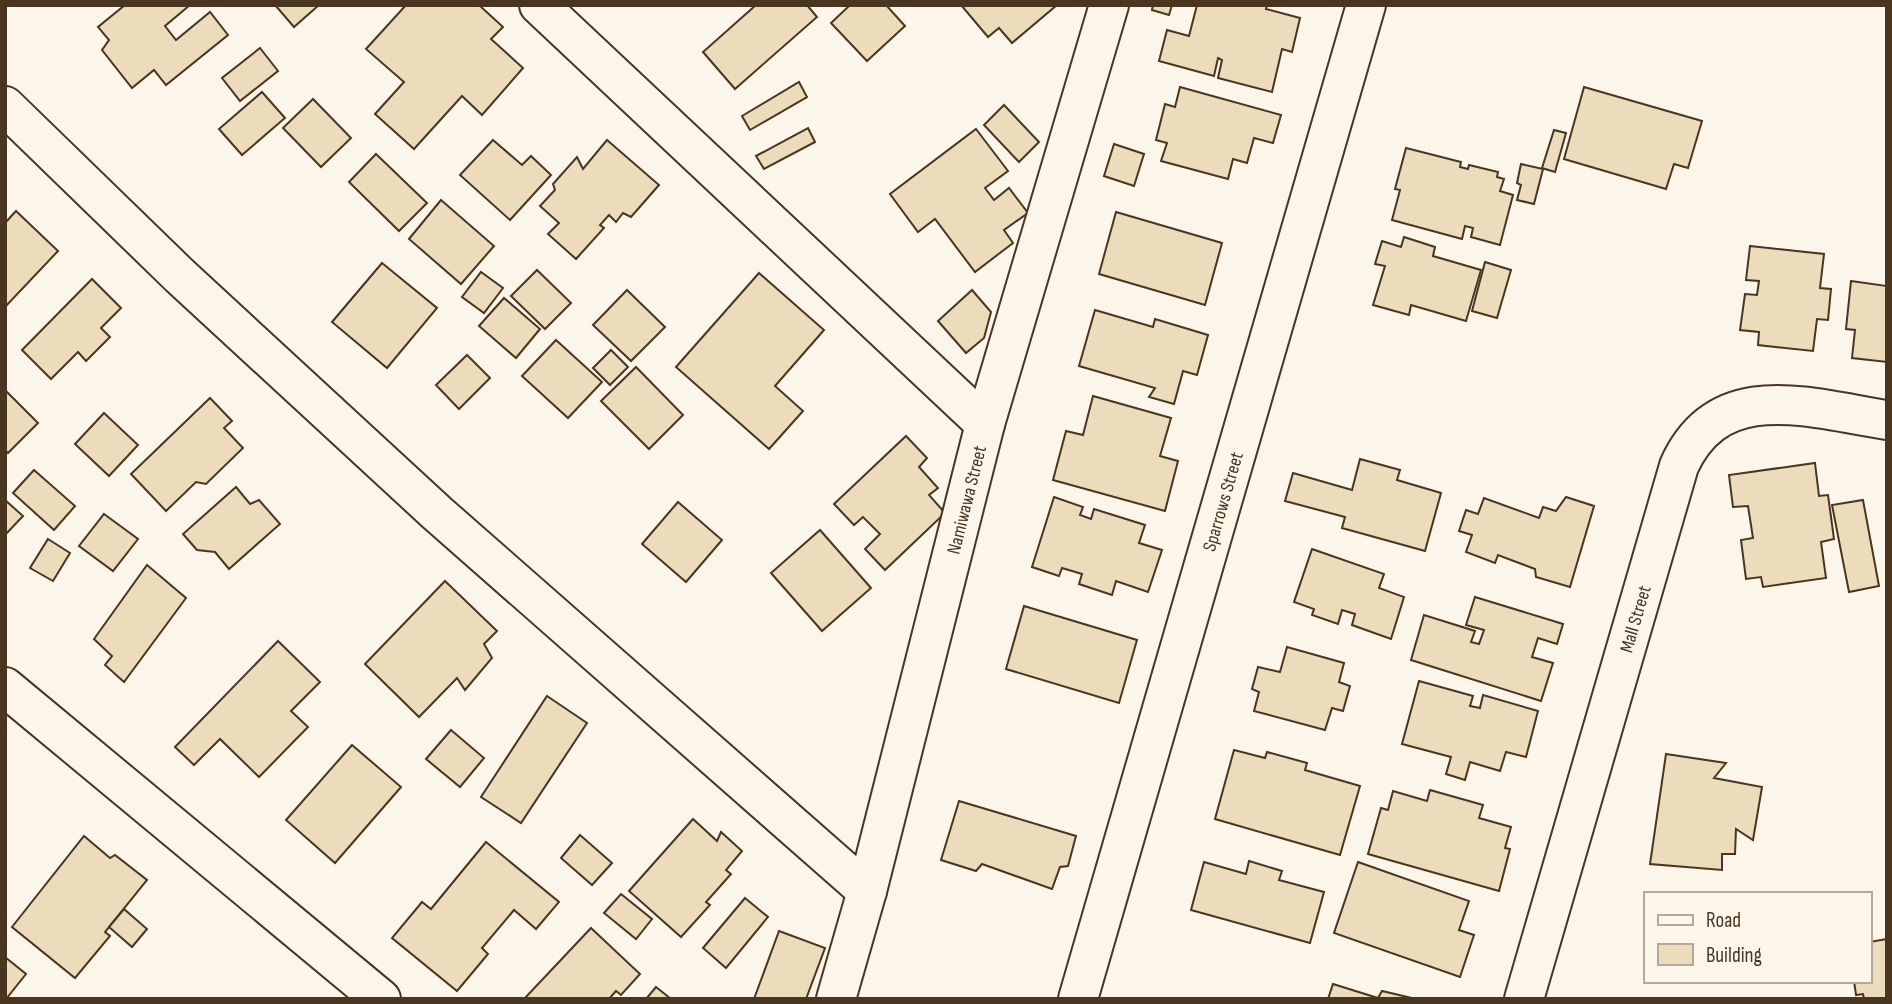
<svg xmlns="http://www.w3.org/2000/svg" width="1892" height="1004" viewBox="0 0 1892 1004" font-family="'Sofia Sans Condensed',sans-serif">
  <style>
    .building { fill: #ecdcbc; stroke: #4a3520; stroke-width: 2 }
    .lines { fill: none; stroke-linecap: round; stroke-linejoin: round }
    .minor-casing { stroke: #4a3520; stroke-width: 42 }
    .minor { stroke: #fbf6e9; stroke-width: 38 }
    .labels { text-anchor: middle; stroke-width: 5; stroke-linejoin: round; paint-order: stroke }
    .street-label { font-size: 19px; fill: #4a3520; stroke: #fbf6e9 }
  </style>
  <rect width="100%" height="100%" fill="#fbf6e9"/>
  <g class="building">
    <path d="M125,5H190L165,26L176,40L210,12L228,35L166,85L154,70L132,88L102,50L109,40L98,27Z"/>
    <path d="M275,5H319L294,27Z"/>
    <path d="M406,5H479L503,27L491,39L523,68L482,115L462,96L414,149L375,114L404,82L366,49Z"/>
    <path d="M756,5H807L817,17L735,89L703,52Z"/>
    <path d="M850,5H886L905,26L867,61L831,23Z"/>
    <path d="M961,5H1057L1012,43L999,28L988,37Z"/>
    <path d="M1153,5H1172L1169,15L1152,10Z"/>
    <path d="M1197,5H1267L1266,9L1300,18L1292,52L1282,49L1272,92L1218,78L1222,60L1218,58L1214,76L1159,61L1167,30L1189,36Z"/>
    <path d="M260,48L278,71L240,101L222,78Z"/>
    <path d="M799,82L807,97L750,130L742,116Z"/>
    <path d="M1180,87L1281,115L1273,143L1254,138L1247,163L1233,159L1228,179L1161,161L1167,143L1156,140L1165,104L1175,107Z"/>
    <path d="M1584,87L1702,121L1688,168L1674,164L1666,189L1564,159Z"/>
    <path d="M262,92L285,118L242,155L219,129Z"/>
    <path d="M313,99L351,138L321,167L283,128Z"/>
    <path d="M1004,105L1039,142L1019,162L984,125Z"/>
    <path d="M808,128L815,142L764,169L756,156Z"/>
    <path d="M976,129L1008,171L985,188L994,200L1009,188L1028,213L1004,230L1013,243L975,272L935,219L918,232L890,194Z"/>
    <path d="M1554,130L1566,133L1555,172L1542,168Z"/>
    <path d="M493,140L522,165L531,156L551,175L510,220L460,175Z"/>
    <path d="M607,140L659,185L631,217L623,213L616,222L609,215L600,225L604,228L576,259L548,234L559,223L540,206L555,190L553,184L577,157L583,169Z"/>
    <path d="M1114,144L1144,154L1134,186L1104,176Z"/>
    <path d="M1406,148L1461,162L1460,167L1468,169L1469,165L1498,172L1497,177L1504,179L1500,191L1513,195L1500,245L1471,237L1473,228L1465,226L1462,239L1392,220L1400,190L1395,189Z"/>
    <path d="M376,154L427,203L399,231L349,182Z"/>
    <path d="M1521,164L1543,169L1534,204L1517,200L1521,185L1517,183Z"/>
    <path d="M441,200L494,246L461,284L409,239Z"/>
    <path d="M16,211L58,251L5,307V223Z"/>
    <path d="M1116,212L1222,243L1205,305L1099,274Z"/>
    <path d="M1404,237L1435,247L1433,256L1481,270L1466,321L1411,305L1409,315L1373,305L1385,266L1375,264L1382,241L1401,247Z"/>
    <path d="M1750,246L1824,254L1820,288L1831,289L1828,320L1817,319L1813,351L1758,345L1759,332L1740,330L1745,294L1757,295L1759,281L1746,280Z"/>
    <path d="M1485,262L1511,270L1497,318L1472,311Z"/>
    <path d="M382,263L437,308L387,368L332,322Z"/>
    <path d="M537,270L571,303L545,329L511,296Z"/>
    <path d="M481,272L503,288L484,313L462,297Z"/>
    <path d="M759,273L824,330L775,386L803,411L769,449L676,367Z"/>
    <path d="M92,279L121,308L101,328L110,337L86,361L78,352L51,379L22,350Z"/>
    <path d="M1851,281L1887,286V362L1852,358L1855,330L1846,329Z"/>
    <path d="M627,290L665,327L631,361L593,325Z"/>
    <path d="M972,290L991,312L984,338L966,353L938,321Z"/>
    <path d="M504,298L540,329L516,358L479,326Z"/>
    <path d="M1095,310L1153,327L1155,319L1208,335L1197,375L1183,371L1174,404L1149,397L1155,388L1079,366Z"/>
    <path d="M556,340L602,382L568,418L522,376Z"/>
    <path d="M611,350L628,367L610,385L593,368Z"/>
    <path d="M467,355L490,378L459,409L436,385Z"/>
    <path d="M636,367L683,415L649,449L601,401Z"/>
    <path d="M5,390L38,423L8,453L5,450Z"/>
    <path d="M1093,396L1171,418L1160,456L1178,461L1165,511L1053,480L1066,431L1083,435Z"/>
    <path d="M210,398L232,421L224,428L243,448L206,484L196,482L166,511L131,474Z"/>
    <path d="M104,413L138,445L109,476L75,444Z"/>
    <path d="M906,436L927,458L919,467L938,488L929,495L945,513L885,570L865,549L880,534L863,517L854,525L834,504Z"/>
    <path d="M1360,459L1400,470L1397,480L1441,493L1425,551L1342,528L1345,517L1285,501L1293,473L1352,490Z"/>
    <path d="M1815,463L1819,496L1828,495L1834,539L1821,542L1826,578L1763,587L1761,577L1746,579L1741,540L1753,538L1748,506L1733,507L1729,475Z"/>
    <path d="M34,470L75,506L54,530L13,493Z"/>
    <path d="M236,487L250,504L259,500L280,524L229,569L215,552L197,550L183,534Z"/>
    <path d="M1054,497L1083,507L1080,515L1091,519L1094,509L1145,525L1139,543L1162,550L1148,592L1116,581L1112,595L1079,584L1082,574L1062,568L1059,576L1032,567Z"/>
    <path d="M1566,497L1594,506L1570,587L1536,577L1535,569L1498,555L1495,563L1466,552L1472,535L1459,531L1466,510L1478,514L1484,498L1539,518L1543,507L1556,511Z"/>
    <path d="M5,500L23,516L5,535Z"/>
    <path d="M1863,500L1879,586L1849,592L1832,505Z"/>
    <path d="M678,502L722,540L686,582L642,544Z"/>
    <path d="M104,514L138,539L113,571L79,546Z"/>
    <path d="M820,530L871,588L822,631L771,573Z"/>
    <path d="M48,539L70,553L53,581L30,568Z"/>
    <path d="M1312,549L1384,574L1379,588L1404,597L1391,639L1352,625L1355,614L1342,610L1338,624L1312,615L1314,609L1294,602Z"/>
    <path d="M147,565L186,598L124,682L105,665L112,656L94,639Z"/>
    <path d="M445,581L497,631L484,644L492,658L465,690L457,678L419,717L365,664Z"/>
    <path d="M1475,597L1563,624L1557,644L1538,638L1532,657L1553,663L1541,701L1411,660L1424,615L1475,631L1471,642L1479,644L1484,630L1466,625Z"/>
    <path d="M1024,606L1137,640L1119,703L1006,669Z"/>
    <path d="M278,641L320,682L291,711L308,727L259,777L220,739L194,765L175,747Z"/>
    <path d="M1287,647L1344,663L1339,682L1350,686L1343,711L1332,708L1325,730L1254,711L1259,692L1252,689L1258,667L1280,672Z"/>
    <path d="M1419,681L1473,696L1470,706L1480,708L1483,695L1538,711L1526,757L1506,752L1500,771L1470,762L1465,780L1446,774L1451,757L1402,744Z"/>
    <path d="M547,696L587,723L521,823L481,797Z"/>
    <path d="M451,730L484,758L460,787L426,759Z"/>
    <path d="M352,745L401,787L335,863L286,820Z"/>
    <path d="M1234,750L1265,758L1267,752L1307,763L1305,770L1360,786L1340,855L1215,819Z"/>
    <path d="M1666,754L1726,763L1714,778L1762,787L1753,840L1736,829L1735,854H1722V870L1650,864Z"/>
    <path d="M1430,790L1483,805L1479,818L1511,827L1505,848L1510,849L1499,891L1368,854L1381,808L1388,810L1393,791L1427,801Z"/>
    <path d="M959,801L1076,836L1068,866L1060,867L1052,889L982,864L976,871L941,860Z"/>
    <path d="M693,819L717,841L721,832L742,851L726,870L731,874L706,902L710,905L681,937L629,891Z"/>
    <path d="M580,835L612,863L592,885L561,858Z"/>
    <path d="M84,836L110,858L115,855L147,880L105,932L110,936L75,978L12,927Z"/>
    <path d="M486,842L559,902L536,929L514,910L482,948L488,954L457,991L392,938L422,902L431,909Z"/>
    <path d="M1249,861L1282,871L1279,880L1324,892L1310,943L1191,910L1204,862L1246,874Z"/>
    <path d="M1358,862L1469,901L1459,930L1474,935L1460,977L1334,933Z"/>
    <path d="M621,894L652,919L636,939L604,913Z"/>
    <path d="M745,898L768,917L726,968L703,948Z"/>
    <path d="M124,909L147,929L132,947L109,927Z"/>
    <path d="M591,928L640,974L621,995L616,991L609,999H524Z"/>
    <path d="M779,931L825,948L806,999H754Z"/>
    <path d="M1887,939V999H1864L1863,994L1856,995L1854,981H1869V942Z"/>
    <path d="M5,957L26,974L6,999H5Z"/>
    <path d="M1333,984L1378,998L1382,991L1416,999H1328Z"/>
    <path d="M656,987L671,999H646Z"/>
  </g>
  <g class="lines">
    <defs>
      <g id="minor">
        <path d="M539,5L985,424"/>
        <path d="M5,106L180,276L437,513L867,891"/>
        <path d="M5,687L381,999"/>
        <path id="s1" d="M836,999L867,891L985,424L1109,5"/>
        <path id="s2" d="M1078,999L1366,5"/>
        <path id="s3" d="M1524,999L1679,466C1719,377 1809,408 1887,420"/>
      </g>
    </defs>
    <use href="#minor" class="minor-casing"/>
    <use href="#minor" class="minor"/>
  </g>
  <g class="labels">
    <g class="street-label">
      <text dy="7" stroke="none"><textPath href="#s1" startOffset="516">Namiwawa Street</textPath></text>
      <text dy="7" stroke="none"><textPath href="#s2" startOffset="518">Sparrows Street</textPath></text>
      <text dy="7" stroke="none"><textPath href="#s3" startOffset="396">Mall Street</textPath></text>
    </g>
  </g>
  <rect width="1892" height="1004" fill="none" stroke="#4a3520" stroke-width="14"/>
  <rect x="1644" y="892" width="228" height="91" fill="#fbf6e9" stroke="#b4a999" stroke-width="2"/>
  <rect x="1658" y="915" width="35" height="10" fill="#fbf6e9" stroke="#b4a999" stroke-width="2"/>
  <text x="1706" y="927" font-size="21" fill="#4a3520">Road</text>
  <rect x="1658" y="944" width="35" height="21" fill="#ecdcbc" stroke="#b4a999" stroke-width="2"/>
  <text x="1706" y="962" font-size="21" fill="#4a3520">Building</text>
</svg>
